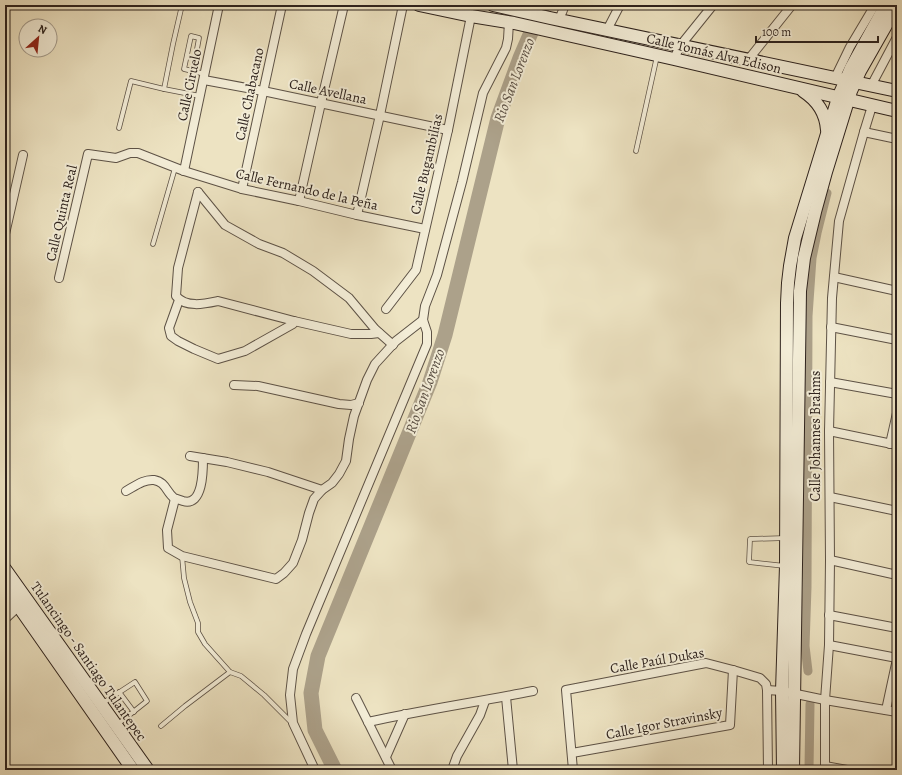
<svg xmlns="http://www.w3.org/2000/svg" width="902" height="775" viewBox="0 0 902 775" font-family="Alegreya,serif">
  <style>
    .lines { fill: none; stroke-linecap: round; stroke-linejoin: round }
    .canal { stroke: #aca18a; stroke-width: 9 }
    .river { stroke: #aca18a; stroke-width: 15 }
    .lane-casing { stroke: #5d5246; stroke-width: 5.5 }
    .street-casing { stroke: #5d5246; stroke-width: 10 }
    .secondary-casing { stroke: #2d221d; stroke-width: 14 }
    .lane { stroke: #f3edd7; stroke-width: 4 }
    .street { stroke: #f3edd7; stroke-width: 8 }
    .secondary { stroke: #f3edd7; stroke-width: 12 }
    .labels { text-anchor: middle; stroke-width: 4; stroke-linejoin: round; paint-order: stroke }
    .street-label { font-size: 14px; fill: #2d221d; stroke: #f3edd7 }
    .water-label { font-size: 15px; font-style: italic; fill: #594e43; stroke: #f3edd7 }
  </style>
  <rect width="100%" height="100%" fill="#ede3c2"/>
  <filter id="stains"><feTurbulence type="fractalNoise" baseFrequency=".005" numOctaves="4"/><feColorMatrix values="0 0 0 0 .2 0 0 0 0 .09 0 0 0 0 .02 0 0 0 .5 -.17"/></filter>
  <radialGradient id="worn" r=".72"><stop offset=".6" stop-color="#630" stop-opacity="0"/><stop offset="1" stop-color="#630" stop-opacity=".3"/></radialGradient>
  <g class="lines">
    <g class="canal">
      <path d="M808,671L805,646L807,587L808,316L812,258L817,233L827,193"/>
      <path d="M809,770L810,704"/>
    </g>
    <path class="river" d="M335,770L315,730L311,693L318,656L430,382L445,335L498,118L520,58L543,5"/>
    <defs>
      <g id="lane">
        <path d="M193,71L199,38L191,36L184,69L205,74"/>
        <path d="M164,89L173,44L182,5"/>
        <path d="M119,128L131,81L164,89L200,96"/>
        <path d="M636,151L657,56"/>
        <path d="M153,244L175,168"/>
        <path d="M182,556L184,578L190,602L198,623V632L205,644L230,672"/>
        <path d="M785,566L749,562L750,539L786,538"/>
        <path d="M119,692L134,712"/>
        <path d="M103,703L135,682L147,701L118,724"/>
        <path d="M161,726L185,706L230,672L241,676L264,695L292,723"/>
      </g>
      <g id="street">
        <path d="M559,20L565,5"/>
        <path d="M607,30L620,5"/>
        <path d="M674,59L680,46L713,5"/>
        <path d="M748,60L792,5"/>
        <path d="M835,78L850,47L875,5"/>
        <path d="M204,80L263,91L448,130"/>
        <path d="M871,86L897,37"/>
        <path d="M864,132L897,139"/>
        <path d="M184,171L219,5"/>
        <path d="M242,189L282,5"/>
        <path d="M198,192L178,268L176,296C186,308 204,304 218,301L294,321L351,334H371L379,333"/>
        <path d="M198,192L225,225L259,244L283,253L313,271L349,298L375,329L393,345"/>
        <path d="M299,201L321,103L344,5"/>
        <path d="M357,215L380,115L403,5"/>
        <path d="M5,234L23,155"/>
        <path d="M834,277L897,291"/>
        <path d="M59,278L88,154L116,158L130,153H138L184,171L242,189L299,201L357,215L425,229"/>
        <path d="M179,300L169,328L171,336L178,341L194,349L218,359L245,351L293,324L294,321"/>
        <path d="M386,309L416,270L448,130L471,16"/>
        <path d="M831,327L897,340"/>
        <path d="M830,382L897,394"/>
        <path d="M234,385L258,386L339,404L351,405L359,403"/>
        <path d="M829,431L897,445"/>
        <path d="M890,444L897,413"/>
        <path d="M190,456L227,462L268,472L322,490"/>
        <path d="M126,491C135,486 144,479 154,480C166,482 166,492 174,498C177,499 180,500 183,501C203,507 203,471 203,458"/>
        <path d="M830,497L897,511"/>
        <path d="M175,499L167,530L168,548L182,556L276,579L284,573L293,563L302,540L309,513L314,499L322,490L332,483L339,474L346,461L349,439L354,416L367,380L375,364L396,341L423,320"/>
        <path d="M830,560L897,575"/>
        <path d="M5,609L17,598"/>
        <path d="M829,615L897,628"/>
        <path d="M5,619L22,603"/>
        <path d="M829,645L897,658"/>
        <path d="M767,690L782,691L825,700L897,712"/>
        <path d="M506,697L513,770"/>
        <path d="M356,698L392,770"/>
        <path d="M886,710L897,659"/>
        <path d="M368,722C423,710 478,702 533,691"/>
        <path d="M572,753L730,725L733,670"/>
        <path d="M386,757L405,714"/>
        <path d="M825,766L847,770"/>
        <path d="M315,770L293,723L290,695L293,669L306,634L427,344V332L423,320L425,306L437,275L462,182L483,93L506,48L508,39L509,22"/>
        <path d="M452,770L457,756L480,715L485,701"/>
        <path d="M573,770L566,690L706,663L733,670L760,678L766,684L767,690L768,770"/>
        <path d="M825,770V700L829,645L830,560L829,431L832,298L839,221L864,132L872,106"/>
      </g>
      <g id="secondary">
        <path d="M419,5L471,16L514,23L674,59L897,111"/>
        <path d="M493,5L550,18L897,91"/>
        <path d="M803,91C817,100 826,114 827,130"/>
        <path d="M5,569L148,770"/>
        <path d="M5,587L133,770"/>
        <path d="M783,770L782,691L786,566L787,303L788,283L790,266L795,238L838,98L851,68L886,5"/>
        <path d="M793,770L800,291L804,258L815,212L826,172L851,91L860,71L897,6"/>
      </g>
    </defs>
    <use href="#lane" class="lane-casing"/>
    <use href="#street" class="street-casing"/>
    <use href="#secondary" class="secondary-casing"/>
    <use href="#lane" class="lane"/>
    <use href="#street" class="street"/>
    <use href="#secondary" class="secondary"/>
  </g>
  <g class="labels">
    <g class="street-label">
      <text transform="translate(714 53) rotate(13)" y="5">Calle Tomás Alva Edison</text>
      <text transform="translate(189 85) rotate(-78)" y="5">Calle Ciruelo</text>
      <text transform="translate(328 91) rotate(12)" y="5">Calle Avellana</text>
      <text transform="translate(249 94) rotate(-78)" y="5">Calle Chabacano</text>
      <text transform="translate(426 164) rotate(-77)" y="5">Calle Bugambilias</text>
      <text transform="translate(307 189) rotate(13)" y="5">Calle Fernando de la Peña</text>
      <text transform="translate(61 213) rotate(-77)" y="5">Calle Quinta Real</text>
      <text transform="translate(815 436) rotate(-90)" y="5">Calle Johannes Brahms</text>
      <text transform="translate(657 660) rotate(-10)" y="5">Calle Paúl Dukas</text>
      <text transform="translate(89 661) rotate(55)" y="5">Tulancingo - Santiago Tulantepec</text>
      <text transform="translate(664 723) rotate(-11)" y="5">Calle Igor Stravinsky</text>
    </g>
    <g class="water-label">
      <text transform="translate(514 80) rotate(-69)" y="5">Rio San Lorenzo</text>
      <text transform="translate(425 391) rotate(-70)" y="5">Rio San Lorenzo</text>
    </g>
  </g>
  <rect width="902" height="775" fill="none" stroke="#ede3c2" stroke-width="20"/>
  <rect x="6" y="6" width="890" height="763" fill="none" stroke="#2d221d" stroke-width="2"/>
  <rect x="10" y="10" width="882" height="755" fill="none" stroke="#2d221d"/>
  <g transform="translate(38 38) rotate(27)"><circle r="19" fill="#f3edd7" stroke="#a49c8d"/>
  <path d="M0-3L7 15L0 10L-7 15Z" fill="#8f2418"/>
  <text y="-6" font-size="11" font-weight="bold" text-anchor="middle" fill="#2d221d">N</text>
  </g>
  <path d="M756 36v6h122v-6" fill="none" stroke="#2d221d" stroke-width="2"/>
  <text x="762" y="36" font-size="12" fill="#2d221d" stroke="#f3edd7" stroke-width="3" paint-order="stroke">100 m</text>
  <rect width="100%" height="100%" filter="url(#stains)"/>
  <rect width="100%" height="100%" fill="url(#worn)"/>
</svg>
